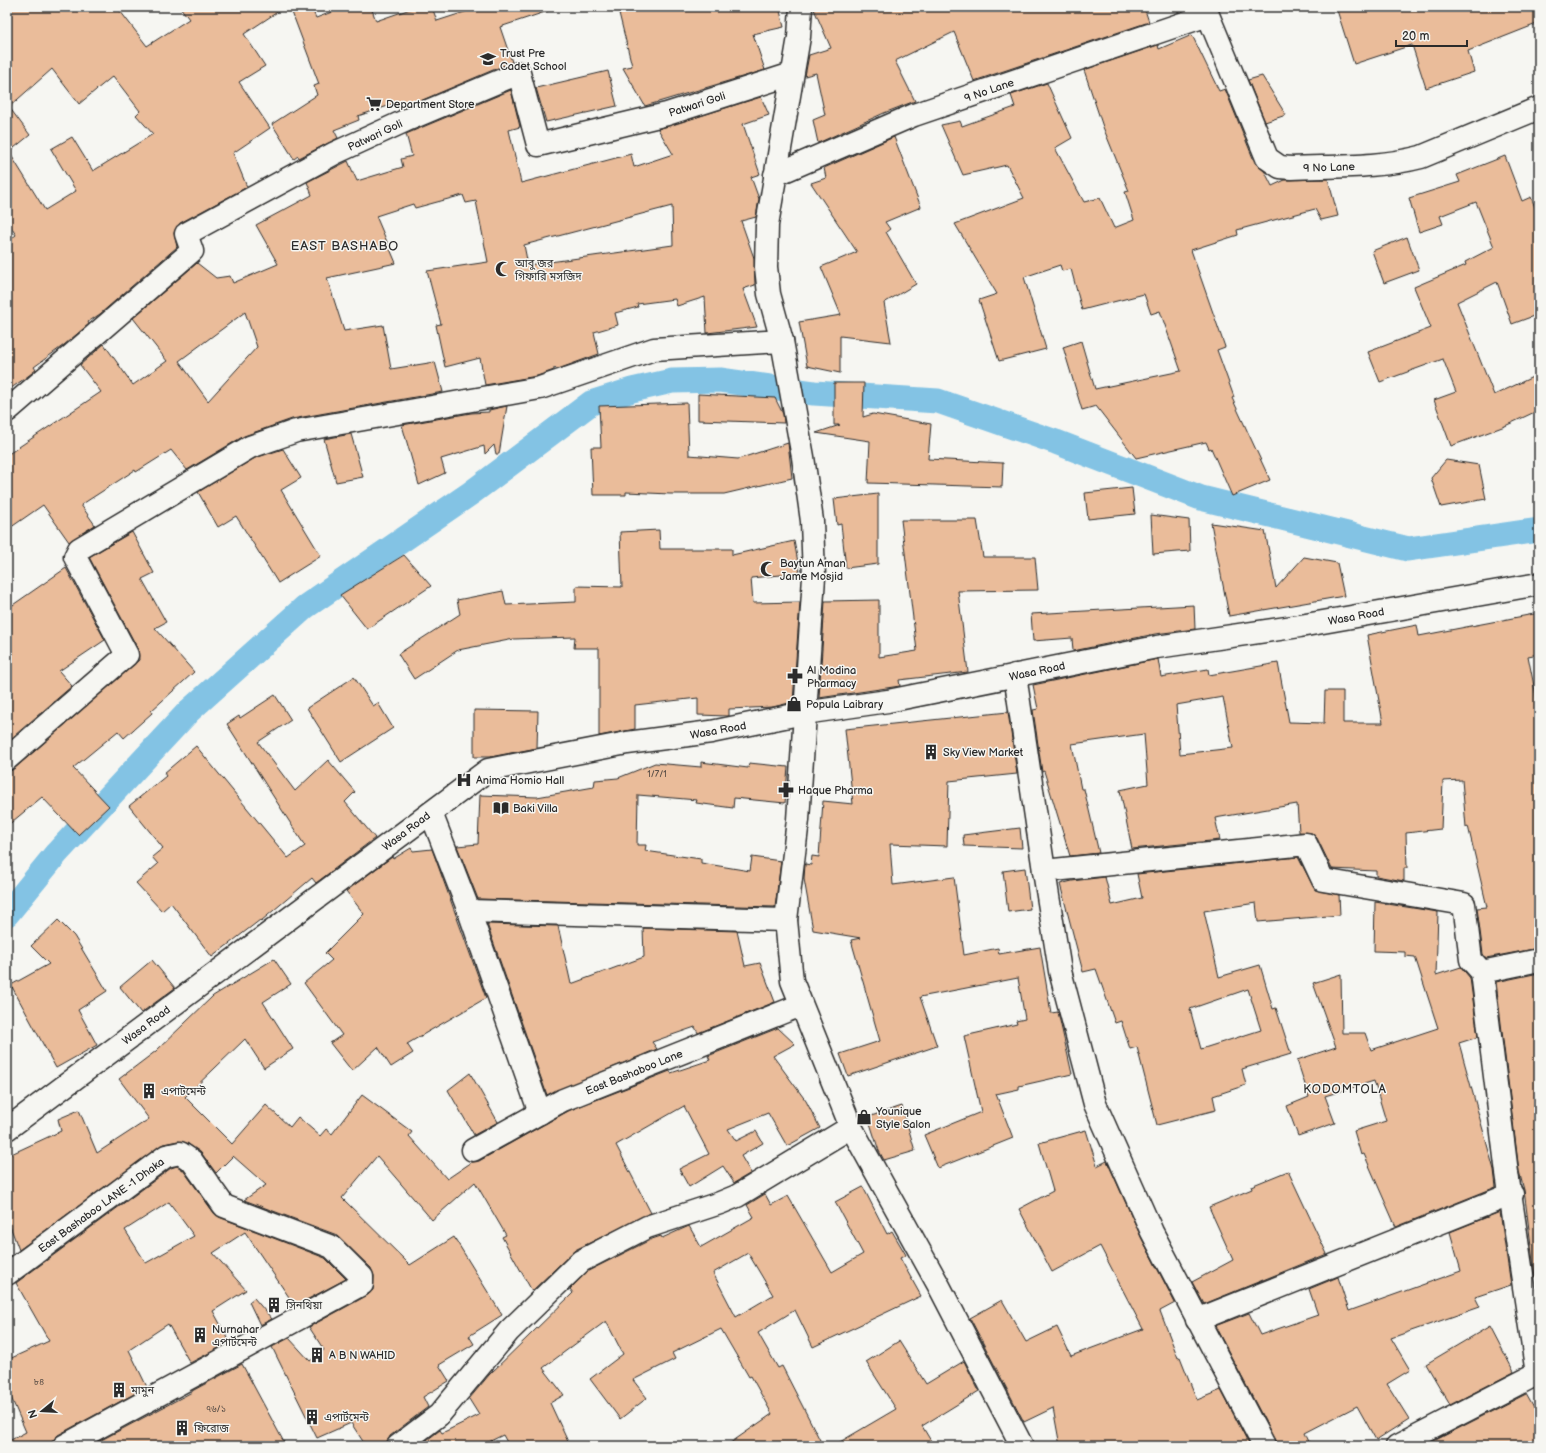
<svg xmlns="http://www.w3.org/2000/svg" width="1546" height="1453" viewBox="0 0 1546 1453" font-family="'Balsamiq Sans','Noto Sans Bengali',sans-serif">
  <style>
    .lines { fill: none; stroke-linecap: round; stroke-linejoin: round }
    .canal { stroke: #83c3e4; stroke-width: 25 }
    .building { fill: #eabc9a; stroke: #2b2b2b; fill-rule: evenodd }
    .street-casing { stroke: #2b2b2b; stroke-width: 25 }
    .secondary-casing { stroke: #2b2b2b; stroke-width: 25 }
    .street { stroke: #f6f6f2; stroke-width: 22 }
    .secondary { stroke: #f6f6f2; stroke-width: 22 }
    .labels { text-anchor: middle; stroke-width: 3; stroke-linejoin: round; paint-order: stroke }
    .number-label { font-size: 9px; fill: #5b4f47 }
    .poi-label { font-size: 11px; fill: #2b2b2b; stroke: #f6f6f2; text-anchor: start }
    .street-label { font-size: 11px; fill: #2b2b2b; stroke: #f6f6f2 }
    .neighbourhood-label { font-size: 12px; letter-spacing: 1px; fill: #2b2b2b; stroke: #f6f6f2 }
    .quarter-label { font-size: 13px; letter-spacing: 1px; fill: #2b2b2b; stroke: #f6f6f2 }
  </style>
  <rect width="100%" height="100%" fill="#f6f6f2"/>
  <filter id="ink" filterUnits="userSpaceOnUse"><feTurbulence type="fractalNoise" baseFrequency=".025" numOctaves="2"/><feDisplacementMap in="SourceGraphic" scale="8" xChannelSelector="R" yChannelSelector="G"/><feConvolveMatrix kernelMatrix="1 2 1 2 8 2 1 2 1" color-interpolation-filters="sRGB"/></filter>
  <g filter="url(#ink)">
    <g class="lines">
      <path class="canal" d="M7,914L56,854L189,711L305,607L471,493L591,403L632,390L672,381L720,380L814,393L938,401L1056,442L1201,498L1408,549L1539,530"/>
    </g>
    <g class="building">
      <path d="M7,7H117L147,46L189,19L180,7H285L244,34L265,66L239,82L270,128L233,153L247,187L180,223L174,233L177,247L100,314L88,322L89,324L64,345L34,367L36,370L24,379L7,391V242L16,235L7,221ZM52,69L79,104L113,76L140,111L136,115L153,134L93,171L72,137L51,149L76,191L45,210L9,152L30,135L9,107Z"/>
      <path d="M290,7H311L316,18L345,7H371L376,21L416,7H432L437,21L480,7H547L548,11L500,27L512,62L399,110L397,103L358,116L359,120L334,130L338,138L299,158L298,156L294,159L272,124L317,95L314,86L319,84Z"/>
      <path d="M642,7H779L784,27L753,34L765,70L645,106L623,68L632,66L619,13Z"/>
      <path d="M813,7H1144L1149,22L974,81L954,32L895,61L915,101L884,113L818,143L813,120L825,115L816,73L805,76L809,55L831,48Z"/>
      <path d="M1336,7H1539V23L1468,51L1474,72L1426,88L1412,45L1354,64Z"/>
      <path d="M1192,35L1219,91L1225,89L1255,163L1265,172L1272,186L1285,180L1328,179L1338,216L1321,220L1315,209L1237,230L1238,235L1191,250L1225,347L1217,350L1234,397L1232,398L1270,480L1232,496L1211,448L1209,449L1206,442L1136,458L1096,406L1082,410L1063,347L1081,341L1095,389L1181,371L1160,311L1151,314L1144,294L1082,310L1071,269L1062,271L1060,265L1024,277L1046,349L999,361L979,300L997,294L955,224L1024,198L1007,165L963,175L941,125L960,121L962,126L1015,107L1011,95L1047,83L1072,138L1055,148L1084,202L1100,198L1114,228L1134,220L1125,192L1129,191L1103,127L1084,70L1158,45L1159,49Z"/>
      <path d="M608,71L617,106L546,122L536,88Z"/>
      <path d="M1262,76L1286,115L1265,122L1248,80Z"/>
      <path d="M511,90L520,127L509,130L521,183L631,154L634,167L673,154L658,129L761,97L769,115L743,124L760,174L751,177L759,199L756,217L741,221L754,258L755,285L743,289L757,327L707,333L705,297L677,306L675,299L637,304L638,307L615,313L618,325L594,332L599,354L558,369L554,368V370L537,376L485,385L480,358L445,367L436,325L441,324L427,271L488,262L476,201L466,203L463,195L415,208L413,204L376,216L396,263L327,278L344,331L383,325L391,369L435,362L443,392L292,419L244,436L187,470L171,450L136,472L135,470L81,505L95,525L69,542L43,505L7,530V455L101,392L80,365L104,344L133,385L167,361L133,318L197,263L216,278L230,276L233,283L278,264L256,225L312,195L307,182L348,161L357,181L403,167L401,159L412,156L406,134ZM672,206L673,245L528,265L524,245ZM245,312L257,347L208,401L179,361Z"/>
      <path d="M894,137L921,207L885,222L890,229L886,232L916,284L884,303L891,342L840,336V373L807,366L799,322L841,315L821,267L857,252L811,183L826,178L824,168Z"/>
      <path d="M1505,156L1522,201L1531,197L1539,218V314L1512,324L1497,282L1457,302L1494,395L1539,374V410L1505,426L1451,446L1434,400L1456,392L1443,359L1380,382L1368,352L1431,328L1414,287L1466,265L1465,262L1494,247L1476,202L1440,216L1443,224L1419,232L1409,198L1460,182L1457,175Z"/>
      <path d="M1407,237L1419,270L1384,283L1372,251Z"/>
      <path d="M834,383H864L863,417L873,414L931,424L928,459L1003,463L1002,487L868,483L870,441L816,433L840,425H834Z"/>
      <path d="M698,394L775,398L783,414L784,423L698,420Z"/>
      <path d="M687,403L689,455L738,459L788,443L792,478L724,494H670L626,492V495H593L591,447H601L599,406Z"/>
      <path d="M507,406L499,454H496L494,445L485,454L484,446L441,459L445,473L419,485L402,425L471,413L489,412V410Z"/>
      <path d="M351,434L363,477L336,482L324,439Z"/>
      <path d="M283,449L301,478L281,490L321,556L278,583L236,516L218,527L198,492L255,458Z"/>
      <path d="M1446,460L1479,465L1486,499L1441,507L1431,478Z"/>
      <path d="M1132,488L1135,514L1088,519L1085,493Z"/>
      <path d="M878,494V564L846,568L841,524L837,525L834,499Z"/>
      <path d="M1151,515L1189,520L1190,551L1153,554Z"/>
      <path d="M901,520H977L983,557H1035L1038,590L958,591L968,672L899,680L900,686L819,698L825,601L879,600V657L917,651Z"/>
      <path d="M1211,523L1265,531L1276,588L1304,557L1337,563L1344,596L1229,616Z"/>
      <path d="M659,530L660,549H732V555L794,541L800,573L751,578L753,603L800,602L793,702L773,707L729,709V716H727L698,715V698L635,705V729L599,736V648H574L575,637L514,639L458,650L414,679L398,654L460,614L457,600L503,591L506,605L576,602V586L622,587L620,532Z"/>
      <path d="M132,532L154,573L142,579L166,622L155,628L194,672L151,711L152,713L124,738L118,731L73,768L109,806L78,835L42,797L7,826V771L15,768L139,660L138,649L89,557Z"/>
      <path d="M404,555L431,586L367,629L340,595Z"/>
      <path d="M66,568L105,640L59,671L72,686L7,742V609Z"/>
      <path d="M1194,605L1195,629L1155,634L1073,651L1072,638L1033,641L1031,614Z"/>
      <path d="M1539,613V654L1528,656L1539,711V948L1486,958L1483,954L1477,908L1487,907L1468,826L1466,827L1462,780L1443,781L1441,829L1406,833L1407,868H1404V881L1376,876V871L1332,869L1317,838L1312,833L1299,832L1297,804L1215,818L1220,840L1132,849L1120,790L1148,784L1144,734L1072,744L1081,789H1084L1099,853L1070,856L1044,771L1042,772L1033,710L1038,709L1033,685L1158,659L1161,677L1208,669L1209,675L1278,663L1289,722L1324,723L1325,691H1343V723H1383L1367,635L1417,625L1419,636ZM1223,697L1233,748L1180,754L1176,705Z"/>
      <path d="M354,677L373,706L378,703L393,728L341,762L307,708Z"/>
      <path d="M275,695L291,720L258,742L295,791L328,760L355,792L345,802L375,838L316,883L312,878L261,921L260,920L212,957L171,903L162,911L136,883L158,864L152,857L163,848L129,806L166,776L164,773L196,746L288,858L305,846L227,724L239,716L240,718Z"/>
      <path d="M474,710L538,711L537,748L490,757H474Z"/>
      <path d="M1008,712L1017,774L949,781L947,846L890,844L893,885L954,877L964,955L998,948L999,954L1040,947L1051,1013L1058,1012L1072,1074L1019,1086V1089L996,1094L1013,1138L938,1168L924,1135L981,1112L964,1036L1017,1024L1016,1021L1025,1019L1018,978L920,997L937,1046L848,1076L840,1054L880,1041L851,940L861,938L813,930L804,879L805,864L811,865L812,856L819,857L823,801L853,804L845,729Z"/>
      <path d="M701,762L748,768L749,763L788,767L785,803L734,798L733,808L696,803L697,800L638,795L637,845H646L645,851L701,859V863L750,871L752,857L781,861L775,907L478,899L457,846L478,844L480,795L537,797L594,787L595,780L618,778L655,763L701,767Z"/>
      <path d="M1020,828L1022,848L964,846L963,835Z"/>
      <path d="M411,848L413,851L432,849L486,998L407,1044L413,1053L391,1067L378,1047L352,1071L330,1043L342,1035L304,983L332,960L325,953L364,914L346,891L392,857L393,859Z"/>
      <path d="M1298,857L1315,890L1339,895L1340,915L1258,922L1256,903L1204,911L1219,977L1260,965L1273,1009L1276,1008L1291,1054L1242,1069L1246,1085L1213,1096L1216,1110L1157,1125L1137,1047L1130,1049L1121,1021L1115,1023L1096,969L1083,972L1060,884L1072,881L1105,877L1112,905L1142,898L1137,874ZM1248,989L1261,1030L1201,1049L1190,1009Z"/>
      <path d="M1025,868L1030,909L1008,912L1003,871Z"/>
      <path d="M1375,902L1438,912L1436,975L1461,967L1470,978L1478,1037L1459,1043L1494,1170L1496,1187L1396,1227L1364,1154L1361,1155L1354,1131L1386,1121L1374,1081L1325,1096L1335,1123L1298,1136L1287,1106L1309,1097L1297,1060L1336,1047L1313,983L1341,974L1342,1033H1365L1371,1050L1438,1028L1415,957L1405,956V952L1374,951Z"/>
      <path d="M58,920L74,936L107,991L78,1010L97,1045L56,1068L11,985L49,964L31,946Z"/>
      <path d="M487,924L558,926L571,984L644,957L643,928L737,931L745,966L760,963L775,1002L698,1033L695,1027L652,1042L657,1049L547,1095Z"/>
      <path d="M274,959L291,984L263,1002L293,1049L264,1068L245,1039L185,1097L232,1144L266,1105L290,1127L298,1117L320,1136L326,1129L332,1134L362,1095L412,1132L409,1136L447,1179L472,1162L479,1161L568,1111L670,1071L671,1073L710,1060L708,1056L778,1028L795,1044L773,1056L806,1101L820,1128L787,1146L768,1113L728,1129L736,1141L756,1131L763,1143L741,1156L751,1173L734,1183L723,1166L689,1187L679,1169L709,1154L684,1106L616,1145L651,1213L575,1250L532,1291L502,1237L506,1235L475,1182L432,1220L377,1156L342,1198L410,1265L454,1237L502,1315L469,1336L474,1344L439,1365L449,1381L423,1397L428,1407L390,1436L386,1446H366L351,1423L317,1438L272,1347L289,1338L310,1361L324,1350L309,1327L368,1295L373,1290L374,1276L371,1268L337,1235L244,1200L266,1185L233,1156L216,1173L202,1154L187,1143L178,1141L163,1144L19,1250L7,1218V1156L61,1131L58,1119L79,1110L97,1153L149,1119L119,1079L156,1051L213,996Z"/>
      <path d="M152,960L175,988L141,1013L120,987Z"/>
      <path d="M1539,973V1276L1535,1277L1524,1190L1519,1171L1496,982Z"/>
      <path d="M470,1073L498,1122L474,1135L448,1090Z"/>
      <path d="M902,1106L915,1151L884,1160L879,1151L868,1117Z"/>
      <path d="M1086,1130L1097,1166L1107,1161L1141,1237L1175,1303L1160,1311L1178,1358L1180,1357L1197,1400L1221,1390L1250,1446H1060L1053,1408L1024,1422L970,1318L1002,1300L1026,1342L1057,1327L1071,1356L1143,1329L1100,1246L1052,1272L1019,1209L1053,1191L1039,1143Z"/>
      <path d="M177,1166L183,1170L214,1213L219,1217L325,1258L346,1279L295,1306L245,1232L213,1253L246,1290L213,1311L230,1342L190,1363L168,1324L129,1350L147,1387L58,1435L53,1440L52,1446H7V1442L26,1432L7,1388V1360L49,1341L16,1283L171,1168ZM169,1202L194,1236L146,1263L125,1230Z"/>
      <path d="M1288,1171L1327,1254L1204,1304L1192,1282L1233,1260L1209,1207L1252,1189L1251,1186Z"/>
      <path d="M863,1187L887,1234L892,1231L906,1255L900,1258L921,1296L813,1347L795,1310L758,1333L778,1368L782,1366L823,1446H726L772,1414L751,1376L749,1377L721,1329L672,1353L675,1359L633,1380L647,1398L620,1419L590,1379L623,1354L606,1321L543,1368L564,1395L550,1403L570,1446H509L503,1435L480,1446H419L440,1430L442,1433L479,1415L469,1399L489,1375L573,1293L570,1289L588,1271L652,1239L661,1236L662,1238L689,1226L701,1247L754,1217L747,1205L765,1194L771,1205L788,1196L832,1272L863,1254L835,1202ZM748,1253L773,1295L736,1317L713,1273Z"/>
      <path d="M1500,1212L1511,1285L1475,1297L1480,1307L1391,1338L1410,1370L1387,1384L1409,1419L1376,1440L1357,1406L1305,1433L1311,1446H1276L1275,1440L1215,1326L1249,1313L1260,1335L1318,1315L1309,1289L1338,1277L1349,1311L1461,1271L1450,1232Z"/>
      <path d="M254,1298L272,1319L260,1325L249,1302Z"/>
      <path d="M1490,1326L1514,1372L1450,1405L1426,1364Z"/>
      <path d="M899,1341L926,1384L964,1361L979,1391L922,1426L934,1446H833L896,1409L866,1362Z"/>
      <path d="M242,1364L286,1446H90L192,1392V1391Z"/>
      <path d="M1526,1394L1539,1417V1446H1424Z"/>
    </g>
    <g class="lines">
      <defs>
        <g id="street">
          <path d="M775,175L914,115L1208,15L1267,158L1280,167L1291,168C1334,166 1379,168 1421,157L1539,108"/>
          <path d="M7,411L192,251L186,234L335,153L409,119L519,73L538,145L667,114L792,74"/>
          <path d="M1015,675L1044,871"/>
          <path d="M7,759L127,655L75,557L79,549L250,447L296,431L540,388L654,349L782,341"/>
          <path d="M431,813L469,911L540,1113"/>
          <path d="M469,911L786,920"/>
          <path d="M1482,972L1539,960"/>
          <path d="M7,1129L488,770L627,743L711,732L804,713L888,701L1157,647L1300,626L1539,584"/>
          <path d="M473,1150L563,1100L801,1005"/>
          <path d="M7,1274L166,1156L180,1153L192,1161L224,1206L332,1247L362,1277V1284L64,1446"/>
          <path d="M1197,1320L1512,1194"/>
          <path d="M398,1446L439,1415L509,1331L581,1261L647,1227L720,1203L737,1196L851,1127"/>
          <path d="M1264,1446L1152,1232L1095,1104L1060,971L1044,871L1306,844L1323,880L1464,904L1471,960L1482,972L1507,1173L1537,1374L1397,1446"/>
        </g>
        <path id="secondary" d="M801,7L799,37L767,225L766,267L769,294L782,341L803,457L812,521L814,577L798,820L786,920L792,981L851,1127L939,1286L1022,1446"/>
      </defs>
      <use href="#street" class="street-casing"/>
      <use href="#secondary" class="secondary-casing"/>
      <use href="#street" class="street"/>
      <use href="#secondary" class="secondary"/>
    </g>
  </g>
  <defs>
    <symbol id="school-bare" viewBox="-9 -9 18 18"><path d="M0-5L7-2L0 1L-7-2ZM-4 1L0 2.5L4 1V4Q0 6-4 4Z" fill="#2b2b2b" stroke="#f6f6f2" stroke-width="2.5" paint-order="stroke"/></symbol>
    <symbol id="supermarket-bare" viewBox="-9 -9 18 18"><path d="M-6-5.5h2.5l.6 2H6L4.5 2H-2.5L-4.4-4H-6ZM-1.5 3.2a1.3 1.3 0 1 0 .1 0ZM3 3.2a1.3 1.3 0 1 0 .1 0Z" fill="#2b2b2b" stroke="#f6f6f2" stroke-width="2.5" paint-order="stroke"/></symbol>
    <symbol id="mosque-bare" viewBox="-9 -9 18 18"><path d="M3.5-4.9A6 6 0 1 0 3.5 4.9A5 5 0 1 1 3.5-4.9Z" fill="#2b2b2b" stroke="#f6f6f2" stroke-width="2.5" paint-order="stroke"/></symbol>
    <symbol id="pharmacy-bare" viewBox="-9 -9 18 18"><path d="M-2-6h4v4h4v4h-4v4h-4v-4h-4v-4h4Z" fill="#2b2b2b" stroke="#f6f6f2" stroke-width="2.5" paint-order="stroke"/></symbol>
    <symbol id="shop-bare" viewBox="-9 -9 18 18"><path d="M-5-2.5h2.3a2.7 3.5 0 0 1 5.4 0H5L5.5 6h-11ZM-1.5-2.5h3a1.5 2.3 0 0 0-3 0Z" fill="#2b2b2b" stroke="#f6f6f2" stroke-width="2.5" paint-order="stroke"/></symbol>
    <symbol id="building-bare" viewBox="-9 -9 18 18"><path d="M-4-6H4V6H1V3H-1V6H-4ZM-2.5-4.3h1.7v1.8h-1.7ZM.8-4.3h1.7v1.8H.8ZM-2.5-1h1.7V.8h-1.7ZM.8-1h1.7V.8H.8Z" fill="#2b2b2b" stroke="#f6f6f2" stroke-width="2.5" paint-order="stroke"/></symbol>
    <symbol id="hospital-bare" viewBox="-9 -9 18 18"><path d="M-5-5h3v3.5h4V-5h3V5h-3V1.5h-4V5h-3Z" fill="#2b2b2b" stroke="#f6f6f2" stroke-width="2.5" paint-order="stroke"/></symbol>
    <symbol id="library-bare" viewBox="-9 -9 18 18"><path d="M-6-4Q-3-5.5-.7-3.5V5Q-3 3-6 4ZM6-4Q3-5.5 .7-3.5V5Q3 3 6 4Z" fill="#2b2b2b" stroke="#f6f6f2" stroke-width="2.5" paint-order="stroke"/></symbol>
  </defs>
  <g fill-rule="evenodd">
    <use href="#school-bare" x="477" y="48" width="22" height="22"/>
    <use href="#supermarket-bare" x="363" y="93" width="22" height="22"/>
    <use href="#mosque-bare" x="492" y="258" width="22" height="22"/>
    <use href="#mosque-bare" x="757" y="558" width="22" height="22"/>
    <use href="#pharmacy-bare" x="784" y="665" width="22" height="22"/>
    <use href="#shop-bare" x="783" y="693" width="22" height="22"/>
    <use href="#building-bare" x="920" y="741" width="22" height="22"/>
    <use href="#hospital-bare" x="453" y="769" width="22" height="22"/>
    <use href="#pharmacy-bare" x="775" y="779" width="22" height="22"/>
    <use href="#library-bare" x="490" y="797" width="22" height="22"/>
    <use href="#building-bare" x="138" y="1080" width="22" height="22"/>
    <use href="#shop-bare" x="853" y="1106" width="22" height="22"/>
    <use href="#building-bare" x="263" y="1294" width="22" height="22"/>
    <use href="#building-bare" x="189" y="1324" width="22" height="22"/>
    <use href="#building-bare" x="306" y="1344" width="22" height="22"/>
    <use href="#building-bare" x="108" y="1379" width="22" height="22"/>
    <use href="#building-bare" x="301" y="1406" width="22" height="22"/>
    <use href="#building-bare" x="171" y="1417" width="22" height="22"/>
  </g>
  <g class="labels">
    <g class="number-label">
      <text x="657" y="777">1/7/1</text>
      <text x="39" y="1385">৮৪</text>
      <text x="216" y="1412">৭৬/১</text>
    </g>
    <g class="poi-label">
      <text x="500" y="57">Trust Pre<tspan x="500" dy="13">Cadet School</tspan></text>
      <text x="386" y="108">Department Store</text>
      <text x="515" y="267">আবু জর<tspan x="515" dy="13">গিফারি মসজিদ</tspan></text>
      <text x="780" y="567">Baytun Aman<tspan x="780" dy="13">Jame Mosjid</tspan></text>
      <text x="807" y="674">Al Modina<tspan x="807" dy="13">Pharmacy</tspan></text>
      <text x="806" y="708">Popula Laibrary</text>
      <text x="943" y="756">Sky View Market</text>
      <text x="476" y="784">Anima Homio Hall</text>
      <text x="798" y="794">Haque Pharma</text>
      <text x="513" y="812">Baki Villa</text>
      <text x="161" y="1095">এপাটমেন্ট</text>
      <text x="876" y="1115">Younique<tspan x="876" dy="13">Style Salon</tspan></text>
      <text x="286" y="1309">সিনথিয়া</text>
      <text x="212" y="1333">Nurnahar<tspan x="212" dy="13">এপার্টমেন্ট</tspan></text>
      <text x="329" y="1359">A B N WAHID</text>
      <text x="131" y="1394">মামুন</text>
      <text x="324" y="1421">এপার্টমেন্ট</text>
      <text x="194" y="1432">ফিরোজ</text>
    </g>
    <g class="street-label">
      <text transform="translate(989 90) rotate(-19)" y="4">9 No Lane</text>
      <text transform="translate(697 104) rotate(-18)" y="4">Patwari Goli</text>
      <text transform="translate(375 135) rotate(-25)" y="4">Patwari Goli</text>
      <text transform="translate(1329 167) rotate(-2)" y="4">9 No Lane</text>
      <text transform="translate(1356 616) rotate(-10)" y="4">Wasa Road</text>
      <text transform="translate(1037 671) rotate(-12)" y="4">Wasa Road</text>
      <text transform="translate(718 730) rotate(-10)" y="4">Wasa Road</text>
      <text transform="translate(406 831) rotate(-37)" y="4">Wasa Road</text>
      <text transform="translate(146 1025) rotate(-37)" y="4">Wasa Road</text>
      <text transform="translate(634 1072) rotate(-22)" y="4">East Bashaboo Lane</text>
      <text transform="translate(101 1205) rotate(-36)" y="4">East Bashaboo LANE -1 Dhaka</text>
    </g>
    <g class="neighbourhood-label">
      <text x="1345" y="1093">KODOMTOLA</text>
    </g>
    <g class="quarter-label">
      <text x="345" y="250">EAST BASHABO</text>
    </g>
  </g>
  <rect width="1546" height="1453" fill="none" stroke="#f6f6f2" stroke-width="24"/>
  <rect x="12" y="12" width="1522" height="1429" fill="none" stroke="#2b2b2b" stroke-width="1.5" filter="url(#ink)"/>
  <g transform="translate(42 1411) rotate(252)" stroke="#f6f6f2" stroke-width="3" paint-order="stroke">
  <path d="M0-3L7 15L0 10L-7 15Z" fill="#2b2b2b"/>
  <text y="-6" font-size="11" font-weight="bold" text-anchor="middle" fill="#2b2b2b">N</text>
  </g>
  <path d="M1396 40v6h71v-6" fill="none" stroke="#2b2b2b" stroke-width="2"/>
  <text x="1402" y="40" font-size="12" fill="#2b2b2b" stroke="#f6f6f2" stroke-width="3" paint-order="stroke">20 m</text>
</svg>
